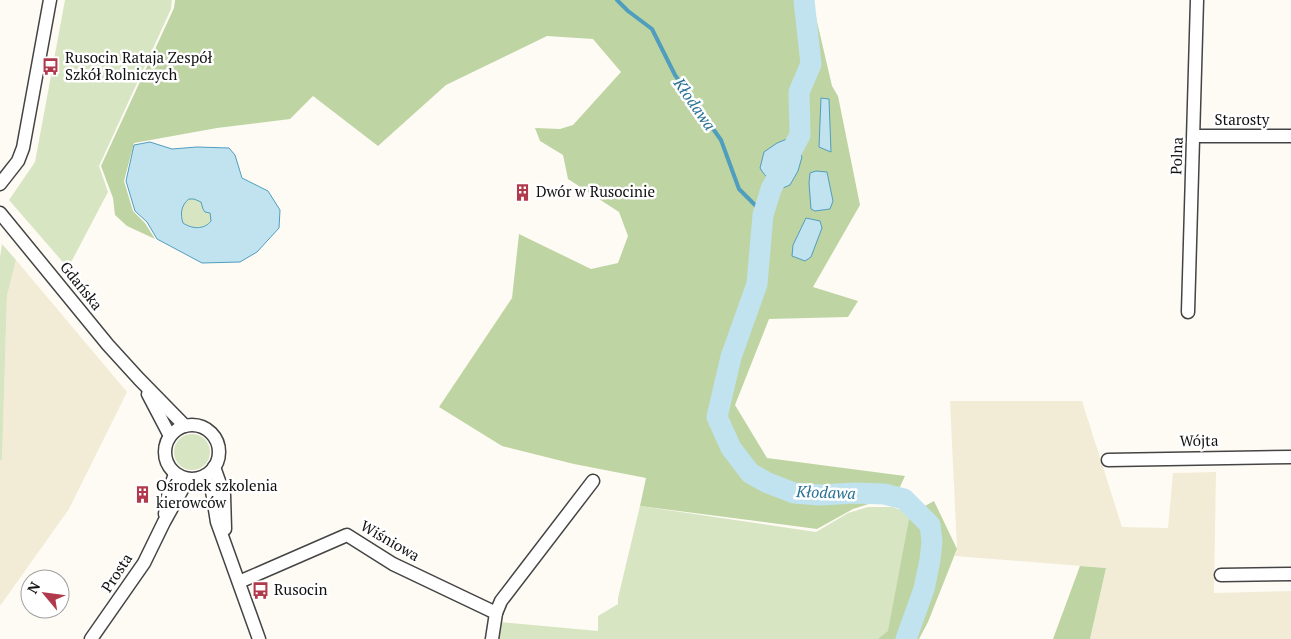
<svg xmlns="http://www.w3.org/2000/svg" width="1291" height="639" viewBox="0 0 1291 639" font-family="'PT Serif',serif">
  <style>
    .farmland { fill: #f2ecd7 }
    .green { fill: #d8e5c2 }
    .forest { fill: #bfd4a3 }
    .water { fill: #c0e3ef; stroke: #509ebd; fill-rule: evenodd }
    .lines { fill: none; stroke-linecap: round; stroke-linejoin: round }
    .stream { stroke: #509ebd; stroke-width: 4 }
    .river { stroke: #c0e3ef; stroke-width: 21 }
    .minor-casing { stroke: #444; stroke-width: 15 }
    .minor { stroke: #fff; stroke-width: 12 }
    .labels { text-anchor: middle; stroke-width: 5; stroke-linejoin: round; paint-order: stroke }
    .poi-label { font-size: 15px; fill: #111; stroke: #fff; text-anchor: start }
    .street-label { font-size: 15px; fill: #111; stroke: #fff }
    .water-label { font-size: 16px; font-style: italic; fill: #287194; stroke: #fff }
  </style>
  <rect width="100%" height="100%" fill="#fefbf5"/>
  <g class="farmland">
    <path d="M16,260L127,392L69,509L0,606V459L2,460L7,296Z"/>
    <path d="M950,401H1082L1122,527L1168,528L1173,473L1216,472L1214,593L1291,591V639H1090L1106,568L955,556L957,549Z"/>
  </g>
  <g class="green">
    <path d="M65,0H172L171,9L99,166L108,192L68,268L9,200L35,162Z"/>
    <path d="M189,199H194L201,202L203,209L205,212L210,213L211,221C204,230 192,229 183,223C180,214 181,205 189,199Z"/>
    <path d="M2,244L16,260L7,296L2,461L0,459V257Z"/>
    <circle cx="192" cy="452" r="18"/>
    <path d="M640,506L816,532L848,513L868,507H892L907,512L915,530L903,639H497L500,622L598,631V616L618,604V598Z"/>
  </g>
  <g class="forest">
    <path d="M175,0H812L832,86L838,96L860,205L813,287L858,301L848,317L769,319L735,405L767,458L905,476L892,504L872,503L853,509L817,529L640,506L646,478L574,464L502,446L439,407L512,298L519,234L591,269L618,263L628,236L619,212L568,179L563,155L540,141L535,128L560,129L573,125L621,72L593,39L547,36L446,85L378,146L313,96L290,119L217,128L134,143L124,181L133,211L145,223L155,239L127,226L115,215L113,198L101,166L174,8Z"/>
    <path d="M934,501L957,549L928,622L919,639H878L888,631L910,514Z"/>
    <path d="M1080,566L1106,568L1090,639H1053Z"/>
  </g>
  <g class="water">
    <path d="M821,98L829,99L831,152L819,147Z"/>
    <path d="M787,139H793L802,157L798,171L790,185L783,188C772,183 766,178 760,168L764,152L777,143Z"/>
    <path d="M150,142L172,149L197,147L229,148L235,155L242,178L268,191L280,210L279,228L257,252L240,262L202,263L157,239L147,222L135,211L126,181L134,145ZM189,199H194L201,202L203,209L205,212L210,213L211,221C204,230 192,229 183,223C180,214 181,205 189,199Z"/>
    <path d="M816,171L827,172L833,201L830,209L815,211L811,209L809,183L810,173Z"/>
    <path d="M806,218L820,221L822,228L811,257L805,261L792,256L793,245Z"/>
  </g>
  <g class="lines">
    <path class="stream" d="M617,0L628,11L652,29L675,75L721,140L739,189L761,211L763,215"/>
    <path class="river" d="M804,0L811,64L799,92L800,135L771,189L763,215L757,284L731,357L717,417L731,448L750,473L768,483L794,493L820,495L855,493L884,494L904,499L930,525L932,541L930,560L924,589L906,639"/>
    <defs>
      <g id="minor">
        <path d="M1194,136H1291"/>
        <path d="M0,184L18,161L23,148L50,0"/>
        <path d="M0,213L108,345L139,379L185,426"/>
        <path d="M1188,312L1197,0"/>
        <path d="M148,394L170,436"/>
        <circle cx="192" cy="452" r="27"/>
        <path d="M1108,460L1291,457"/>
        <path d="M214,467L224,495L225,529"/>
        <path d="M204,477L212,491L217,522L259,639"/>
        <path d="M165,514L169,491L175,474"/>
        <path d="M1221,575L1291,574"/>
        <path d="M239,582L347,535L393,564L496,613"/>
        <path d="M91,639L144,563L164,522L188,479"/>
        <path d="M492,639L496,613L501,601L593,481"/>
      </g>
    </defs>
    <use href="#minor" class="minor-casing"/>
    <use href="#minor" class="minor"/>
  </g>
  <defs>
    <symbol id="bus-bare" viewBox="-9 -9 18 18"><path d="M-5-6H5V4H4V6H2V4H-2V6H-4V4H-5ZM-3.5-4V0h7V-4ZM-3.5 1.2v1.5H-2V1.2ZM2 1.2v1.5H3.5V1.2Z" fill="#b0394c" stroke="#fff" stroke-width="2.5" paint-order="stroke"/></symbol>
    <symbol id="building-bare" viewBox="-9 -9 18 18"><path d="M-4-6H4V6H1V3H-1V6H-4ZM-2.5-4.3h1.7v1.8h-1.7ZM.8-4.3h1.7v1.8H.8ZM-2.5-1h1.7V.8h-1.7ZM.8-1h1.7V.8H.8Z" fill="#b0394c" stroke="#fff" stroke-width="2.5" paint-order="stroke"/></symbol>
  </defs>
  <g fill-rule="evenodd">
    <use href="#bus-bare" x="38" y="54" width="25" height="25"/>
    <use href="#building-bare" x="510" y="180" width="25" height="25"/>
    <use href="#building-bare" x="130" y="482" width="25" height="25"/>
    <use href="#bus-bare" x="248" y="578" width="25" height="25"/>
  </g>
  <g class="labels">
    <g class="poi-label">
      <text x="65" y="63">Rusocin Rataja Zespół<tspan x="65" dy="17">Szkół Rolniczych</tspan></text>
      <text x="536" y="197">Dwór w Rusocinie</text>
      <text x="156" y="491">Ośrodek szkolenia<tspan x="156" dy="17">kierowców</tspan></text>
      <text x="274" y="595">Rusocin</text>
    </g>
    <g class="street-label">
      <text x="1242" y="125">Starosty</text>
      <text transform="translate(1177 156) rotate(-88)" y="5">Polna</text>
      <text transform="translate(81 286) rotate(51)" y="5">Gdańska</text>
      <text transform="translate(1199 441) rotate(-1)" y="5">Wójta</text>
      <text transform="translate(390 541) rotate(30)" y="5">Wiśniowa</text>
      <text transform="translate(117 573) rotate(-57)" y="5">Prosta</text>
    </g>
    <g class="water-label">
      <text transform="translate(695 104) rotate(55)" y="6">Kłodawa</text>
      <text transform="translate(826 492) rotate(2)" y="6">Kłodawa</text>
    </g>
  </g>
  <g transform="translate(45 594) rotate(299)"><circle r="24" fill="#ffffff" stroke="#a0a0a0"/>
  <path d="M0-4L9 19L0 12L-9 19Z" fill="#b0394c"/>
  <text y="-8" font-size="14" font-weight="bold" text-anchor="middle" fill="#111111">N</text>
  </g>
</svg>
